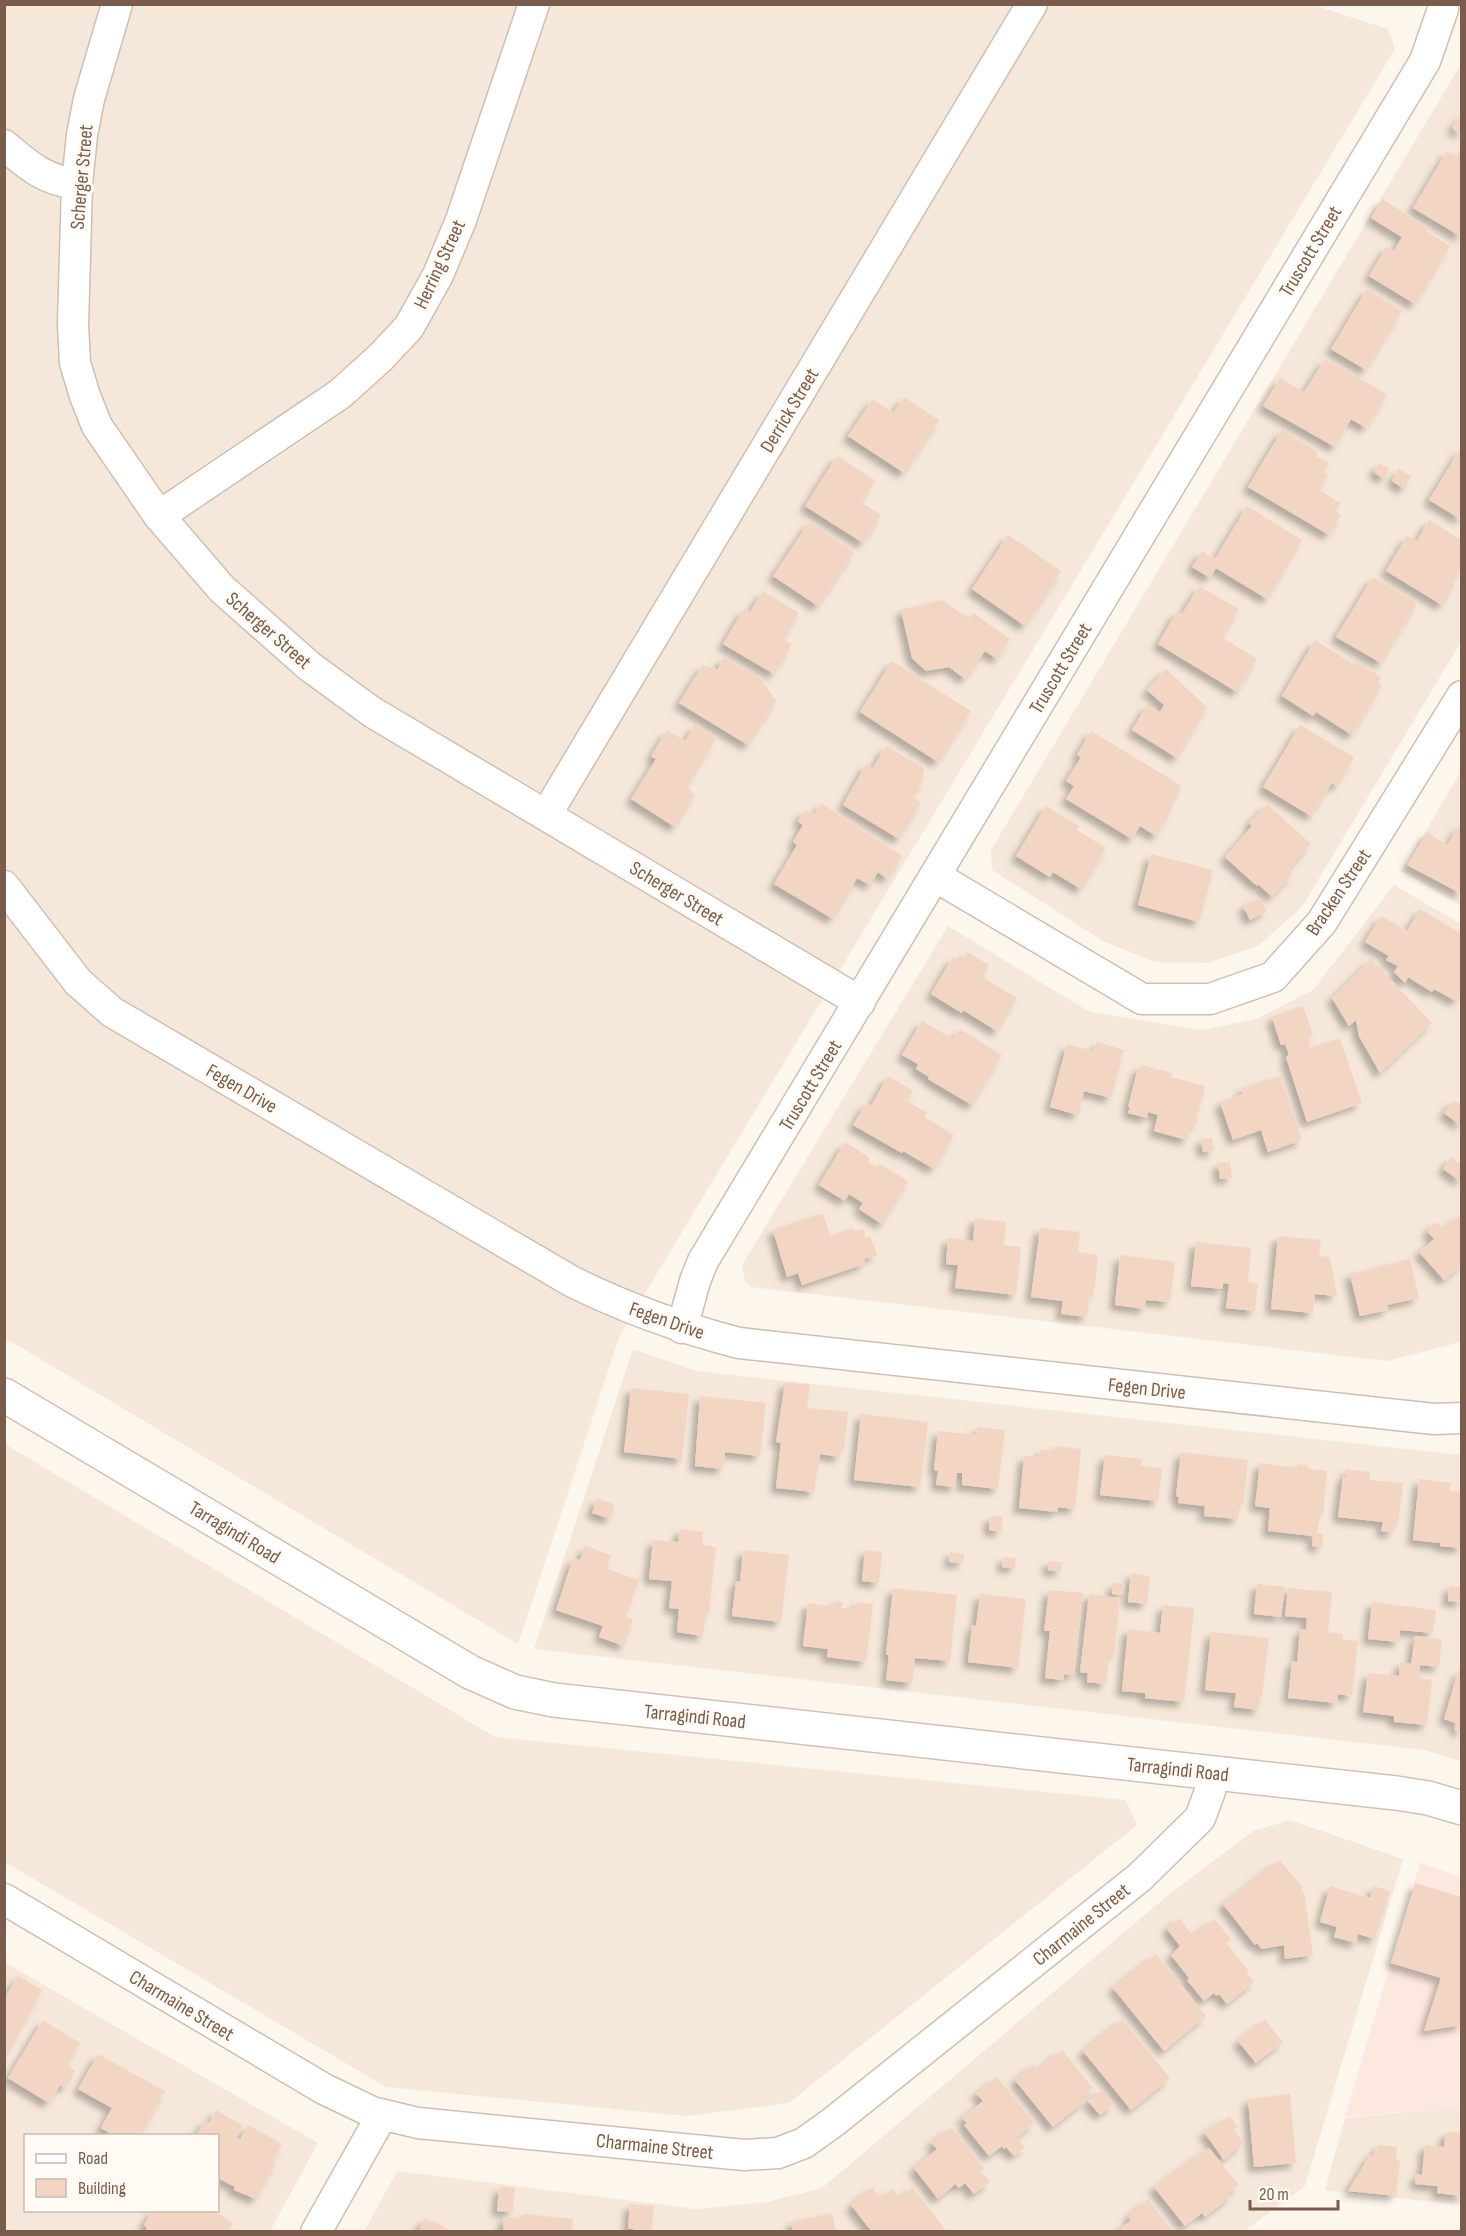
<svg xmlns="http://www.w3.org/2000/svg" width="1466" height="2236" viewBox="0 0 1466 2236" font-family="'Sofia Sans Condensed',sans-serif">
  <style>
    .residential { fill: #f5e8da; fill-rule: evenodd }
    .commercial { fill: #fde8e0 }
    .building { fill: #f3d5c3; filter: url(#shadow) }
    .lines { fill: none; stroke-linecap: round; stroke-linejoin: round }
    .street-casing { stroke: #d1beb0; stroke-width: 33 }
    .secondary-casing { stroke: #d6c0b0; stroke-width: 36 }
    .street { stroke: #fff; stroke-width: 30 }
    .secondary { stroke: #fff; stroke-width: 33 }
    .labels { text-anchor: middle; stroke-width: 6; stroke-linejoin: round; paint-order: stroke }
    .street-label { font-size: 20px; fill: #7a5c4d; stroke: #fffaf3 }
  </style>
  <defs>
    <filter id="shadow"><feDropShadow dx="-5.5" dy="5.5" stdDeviation="3" flood-color="#0004"/></filter>
  </defs>
  <rect width="100%" height="100%" fill="#fdf6ec"/>
  <g class="residential">
    <path d="M1310,4L1388,29L1395,49L620,1335L518,1644L5,1338V5Z"/>
    <path d="M1461,67V642L1302,907L1258,946L1208,963L1154,962L1103,941L992,870L991,850L1458,69Z"/>
    <path d="M1461,771V906L1402,871Z"/>
    <path d="M1394,885L1461,924V1342L1387,1361L751,1287L745,1280L742,1265L948,926L1090,1012L1201,1030L1256,1019L1313,990Z"/>
    <path d="M633,1349L696,1371L1461,1455V1761L1424,1750L534,1649Z"/>
    <path d="M5,1444L495,1737L1126,1800L1137,1825L789,2103L686,2116L386,2087L5,1862Z"/>
    <path d="M1290,1820L1403,1859L1305,2186L1244,2231L364,2232L397,2171L696,2209L766,2202L822,2188L1167,1896L1253,1831Z"/>
    <path d="M4,1962L318,2143L270,2231H5ZM26,2136H218V2210H26Z"/>
    <path d="M1461,2107V2205L1325,2190L1345,2118Z"/>
  </g>
  <path class="commercial" d="M1420,1863L1461,1877V2107L1345,2117Z"/>
  <g class="building">
    <path d="M1462,113V134L1452,128Z"/>
    <path d="M1462,147V237L1413,208L1447,151L1456,157Z"/>
    <path d="M1382,199L1429,228L1426,231L1450,246L1415,304L1369,276L1387,246L1394,251L1402,237L1371,218Z"/>
    <path d="M1367,289L1402,311L1366,370L1331,349Z"/>
    <path d="M1325,359L1387,394L1366,428L1351,419L1335,447L1263,406L1280,378L1304,392Z"/>
    <path d="M904,397L939,420L904,473L848,436L873,399L893,413Z"/>
    <path d="M1282,430L1318,452L1316,456L1329,463L1324,472L1328,474L1319,490L1340,503L1335,511L1341,515L1329,535L1248,487Z"/>
    <path d="M1462,446V520L1429,500Z"/>
    <path d="M837,456L875,480L861,502L881,515L863,543L805,506Z"/>
    <path d="M1379,463L1390,469L1383,479L1374,472Z"/>
    <path d="M1399,469L1411,476L1404,489L1392,481Z"/>
    <path d="M1247,506L1302,540L1267,599L1216,568L1210,578L1192,567L1202,551L1215,559Z"/>
    <path d="M1429,520L1462,540V566L1452,582L1455,584L1442,605L1386,571L1407,536L1417,541Z"/>
    <path d="M809,522L854,552L818,606L773,576Z"/>
    <path d="M1008,535L1061,571L1025,626L972,589Z"/>
    <path d="M1373,577L1417,603L1381,663L1336,637Z"/>
    <path d="M1199,586L1239,609L1222,637L1257,659L1237,692L1158,644L1177,611L1182,614Z"/>
    <path d="M763,591L799,613L783,639L792,644L774,674L723,644L744,609L750,612Z"/>
    <path d="M942,600L969,619L973,613L1010,639L997,659L985,651L965,679L949,667L926,671L912,658L901,610Z"/>
    <path d="M1315,640L1353,664L1355,661L1381,677L1378,682L1382,685L1352,735L1316,712L1313,716L1282,696Z"/>
    <path d="M723,657L761,679L776,701L748,745L679,703L703,665L718,670Z"/>
    <path d="M892,661L971,711L938,762L860,712Z"/>
    <path d="M1166,669L1207,707L1177,758L1132,730L1147,705L1160,712L1164,705L1147,690Z"/>
    <path d="M695,725L716,738L687,786L695,795L675,827L631,799L656,759L651,756L667,730L685,741Z"/>
    <path d="M1300,725L1354,757L1337,786L1332,783L1311,816L1263,787Z"/>
    <path d="M1091,731L1182,786L1170,806L1173,807L1156,836L1140,826L1132,839L1066,799L1074,786L1066,781L1081,757L1077,755Z"/>
    <path d="M886,746L924,768L923,780L913,797L921,802L899,839L843,805L866,764L873,768Z"/>
    <path d="M821,803L902,856L887,879L878,872L870,885L857,878L833,919L774,884L797,845L793,842L803,825L798,821L805,810L814,814Z"/>
    <path d="M1267,804L1311,844L1288,870L1293,874L1272,897L1258,884L1257,886L1225,857L1252,826L1249,823Z"/>
    <path d="M1046,806L1079,826L1077,830L1106,848L1081,889L1053,872L1050,877L1016,856Z"/>
    <path d="M1462,822V891L1460,893L1407,865L1427,832L1447,845Z"/>
    <path d="M1151,854L1213,870L1199,922L1138,905Z"/>
    <path d="M1260,898L1267,911L1250,920L1243,906Z"/>
    <path d="M1420,909L1462,934V992L1456,1001L1434,989L1432,992L1408,977L1405,983L1394,972L1398,966L1386,960L1389,956L1365,942L1381,916L1407,931Z"/>
    <path d="M967,952L989,965L982,977L1017,998L997,1031L963,1010L962,1013L931,994L953,957L961,961Z"/>
    <path d="M1371,959L1432,1023L1380,1073L1359,1036L1356,1020L1349,1026L1332,998Z"/>
    <path d="M1303,1006L1313,1035L1308,1037L1311,1048L1340,1038L1362,1103L1307,1122L1286,1057L1289,1055L1285,1044L1281,1045L1272,1017Z"/>
    <path d="M922,1021L953,1039L960,1029L1002,1055L972,1105L928,1079L929,1077L916,1069L918,1064L902,1055Z"/>
    <path d="M1097,1042L1124,1050L1111,1098L1084,1091L1078,1115L1050,1107L1067,1044L1094,1051Z"/>
    <path d="M1141,1065L1172,1073L1171,1077L1205,1086L1195,1125L1191,1124L1187,1140L1154,1131L1158,1115L1148,1112L1147,1118L1128,1113L1130,1107H1128L1138,1068L1140,1069Z"/>
    <path d="M888,1076L913,1091L907,1101L927,1113L925,1117L954,1135L934,1169L903,1151L902,1153L853,1125L866,1103L871,1106Z"/>
    <path d="M1280,1076L1302,1140L1268,1152L1261,1130L1233,1140L1220,1102L1243,1094L1241,1089Z"/>
    <path d="M1454,1100L1462,1105V1126L1444,1113Z"/>
    <path d="M1212,1138L1214,1151L1203,1152L1201,1139Z"/>
    <path d="M845,1142L870,1158L868,1162L877,1167L880,1164L908,1181L882,1224L859,1209L863,1203L849,1194L845,1201L819,1185Z"/>
    <path d="M1451,1157L1462,1165V1182L1443,1169Z"/>
    <path d="M1230,1162L1232,1178L1220,1179L1218,1163Z"/>
    <path d="M823,1213L830,1236L853,1228L854,1231L863,1229L866,1238L870,1236L877,1255L864,1259L865,1264L802,1285L798,1273L787,1277L773,1230Z"/>
    <path d="M1462,1214V1265L1444,1280L1419,1252L1434,1239L1427,1231L1437,1222L1444,1229Z"/>
    <path d="M975,1218L1006,1222L1004,1245L1021,1247L1016,1295L955,1288L958,1265L946,1264L948,1238L973,1241Z"/>
    <path d="M1040,1228L1080,1232L1078,1252L1098,1255L1094,1294H1090L1087,1317L1061,1314L1063,1301L1031,1297Z"/>
    <path d="M1278,1236L1321,1240L1319,1256L1330,1257L1337,1296L1315,1294L1313,1313L1271,1309Z"/>
    <path d="M1196,1242L1251,1248L1248,1282L1258,1284L1255,1311L1226,1308L1229,1284L1223,1283V1289L1191,1286Z"/>
    <path d="M1120,1255L1175,1262L1170,1302L1146,1300L1145,1309L1115,1305Z"/>
    <path d="M1410,1259L1419,1298L1387,1305L1388,1310L1360,1316L1350,1274Z"/>
    <path d="M785,1382L810,1385L807,1408L848,1412L844,1449H841L840,1457L820,1454L814,1492L776,1488L781,1443L776,1442Z"/>
    <path d="M631,1388L689,1394L682,1459L624,1452Z"/>
    <path d="M700,1396L766,1403L760,1456L725,1452L723,1469L695,1466Z"/>
    <path d="M861,1414L928,1422L920,1487L854,1480Z"/>
    <path d="M977,1427L1005,1430L998,1489L962,1485V1473H957L955,1487L936,1485L938,1471L934,1470L938,1431L976,1435Z"/>
    <path d="M1055,1446L1081,1449L1075,1509L1058,1507L1057,1512L1019,1508L1024,1456L1039,1457L1040,1450L1055,1451Z"/>
    <path d="M1181,1452L1248,1460L1243,1504L1239,1503L1238,1519L1204,1516L1205,1506L1178,1503L1179,1497L1176,1496Z"/>
    <path d="M1105,1455L1142,1459L1141,1466L1162,1468L1158,1501L1100,1495Z"/>
    <path d="M1260,1463L1297,1468V1464L1309,1466V1469L1327,1471L1323,1514H1320L1317,1533L1323,1534L1322,1547L1312,1546L1313,1536L1268,1531L1270,1508L1255,1506Z"/>
    <path d="M1346,1469L1370,1472L1369,1480L1403,1483L1398,1524H1394L1393,1533L1381,1531L1383,1522L1338,1517L1343,1476L1346,1477Z"/>
    <path d="M1419,1479L1451,1483L1450,1491L1462,1492V1548L1440,1546V1543L1413,1540Z"/>
    <path d="M597,1498L615,1505L610,1519L592,1513Z"/>
    <path d="M990,1516L1003,1517L1001,1532L989,1530Z"/>
    <path d="M680,1529L703,1532L702,1545L716,1547L709,1612H706L703,1636L677,1632L679,1609L669,1608L672,1581L649,1579L653,1540L678,1542Z"/>
    <path d="M585,1546L611,1555L607,1569L639,1580L626,1617L633,1619L624,1646L599,1637L603,1626L556,1610L573,1558L580,1560Z"/>
    <path d="M743,1550L789,1555L781,1622L732,1616L736,1581L740,1582Z"/>
    <path d="M865,1550L882,1552L879,1583L862,1581Z"/>
    <path d="M950,1552L964,1554L963,1563L949,1562Z"/>
    <path d="M1003,1557L1016,1558L1015,1568L1002,1567Z"/>
    <path d="M1048,1561L1062,1562L1061,1571L1048,1570Z"/>
    <path d="M1131,1573L1150,1576L1147,1604L1128,1602Z"/>
    <path d="M1113,1583L1125,1584L1123,1595L1112,1594Z"/>
    <path d="M1257,1584L1285,1587L1281,1617L1254,1614Z"/>
    <path d="M1449,1586L1462,1587V1602L1448,1601Z"/>
    <path d="M893,1588L957,1595L950,1661L915,1658L912,1683L886,1680L889,1655H886Z"/>
    <path d="M1288,1588L1332,1592L1328,1632L1343,1634L1342,1639L1358,1641L1352,1696L1338,1694L1337,1703L1288,1698L1292,1661L1297,1662L1300,1629L1306,1630L1307,1618L1285,1616Z"/>
    <path d="M1049,1590L1083,1593L1074,1675L1064,1674L1063,1680L1045,1678L1050,1631H1044Z"/>
    <path d="M980,1594L1026,1599L1018,1668L968,1662L972,1625L976,1626Z"/>
    <path d="M1089,1594L1120,1598L1114,1655H1109L1106,1684L1087,1682L1088,1673L1080,1672Z"/>
    <path d="M835,1601L843,1602L842,1608L855,1609L856,1602L873,1604L866,1662L827,1657L828,1649L803,1646L808,1603L834,1607Z"/>
    <path d="M1372,1602L1436,1610L1433,1633L1400,1630L1399,1642L1368,1639Z"/>
    <path d="M1163,1605L1194,1608L1184,1702L1145,1698V1693L1122,1691L1128,1629L1160,1633Z"/>
    <path d="M1211,1632L1269,1638L1262,1696H1260L1259,1710L1234,1707L1236,1693L1205,1690Z"/>
    <path d="M1415,1636L1442,1639L1439,1667L1420,1665L1419,1678L1432,1680L1427,1725L1394,1722V1716L1363,1712L1368,1673L1399,1676L1400,1662L1411,1664Z"/>
    <path d="M1459,1669L1462,1670V1732L1455,1730L1456,1723L1444,1719Z"/>
    <path d="M1280,1860L1302,1887L1301,1893L1304,1892L1313,1955L1285,1959L1284,1945L1262,1949L1257,1943L1255,1945L1223,1904Z"/>
    <path d="M1415,1883L1462,1897V2025L1424,2031L1441,1978L1391,1963Z"/>
    <path d="M1330,1886L1370,1898L1374,1886L1390,1891L1375,1939L1358,1934L1356,1943L1334,1937L1337,1927L1320,1922Z"/>
    <path d="M1179,1918L1193,1936L1214,1919L1231,1939L1226,1943L1248,1970L1247,1972L1254,1982L1227,2004L1219,1994L1216,1996L1214,1993L1204,2001L1187,1980L1189,1978L1171,1955L1180,1946L1167,1929Z"/>
    <path d="M1156,1954L1206,2016L1164,2051L1113,1988Z"/>
    <path d="M18,1976L42,1990L4,2060V1999Z"/>
    <path d="M1122,2019L1170,2078L1131,2110L1083,2051Z"/>
    <path d="M43,2020L80,2043L67,2065L75,2071L65,2088L60,2085L49,2103L8,2078Z"/>
    <path d="M1265,2020L1283,2042L1256,2063L1238,2041Z"/>
    <path d="M1062,2050L1093,2088L1083,2096L1086,2100L1053,2127L1015,2080L1034,2064L1038,2069Z"/>
    <path d="M98,2054L165,2091L140,2136H114L101,2128L112,2108L78,2089Z"/>
    <path d="M997,2077L1034,2123L1017,2138L1025,2147L1014,2156L1006,2147L1004,2149L1002,2146L989,2156L964,2125L967,2123L962,2118L983,2101L976,2093Z"/>
    <path d="M1102,2089L1114,2104L1100,2115L1088,2101Z"/>
    <path d="M1290,2094L1296,2163L1254,2167L1248,2099Z"/>
    <path d="M216,2110L242,2125L236,2137L240,2140L248,2125L282,2144L272,2161L276,2163L256,2199L234,2190L235,2187L218,2178V2136H196L205,2120L209,2123Z"/>
    <path d="M1230,2116L1238,2127L1234,2130L1243,2143L1224,2160L1204,2132Z"/>
    <path d="M951,2127L984,2168L981,2171L990,2182L974,2194L965,2183L959,2188L955,2184L938,2199L914,2168L937,2149L931,2143Z"/>
    <path d="M1446,2132L1462,2133V2196L1437,2193L1438,2186L1415,2184L1416,2174L1422,2175L1425,2145L1444,2147Z"/>
    <path d="M1379,2145L1397,2147L1396,2159L1400,2160L1396,2196L1348,2191L1370,2155L1372,2156Z"/>
    <path d="M1209,2148L1239,2185L1229,2193L1231,2196L1205,2217L1202,2213L1185,2226L1154,2187Z"/>
    <path d="M499,2187L515,2188L513,2212L497,2211Z"/>
    <path d="M872,2187L880,2198L892,2189L899,2198L912,2187L945,2229L941,2232H872L851,2205Z"/>
    <path d="M1148,2199L1173,2232H1116L1131,2220L1128,2216Z"/>
    <path d="M630,2204L654,2206L651,2232H633V2229H628Z"/>
    <path d="M152,2210H213L233,2223L228,2232H145L147,2228L144,2225Z"/>
    <path d="M832,2213L836,2232H793L791,2222Z"/>
    <path d="M524,2214L573,2219L572,2232H503L504,2217L524,2219Z"/>
    <path d="M425,2218L431,2222L432,2220L453,2232H418Z"/>
  </g>
  <g class="lines">
    <defs>
      <g id="street">
        <path d="M117,4L89,99L82,135L77,184L73,325L75,363L85,396L97,426L159,516L222,589L309,666L372,712L860,1002"/>
        <path d="M4,145C29,166 44,180 77,184"/>
        <path d="M159,516L340,394L381,357L409,327L438,275L461,220L534,4"/>
        <path d="M546,815L1032,4"/>
        <path d="M935,876L1142,999H1210L1273,977L1322,922L1462,696"/>
        <path d="M4,886L78,982L112,1012L571,1281C625,1308 681,1328 739,1343L1434,1419L1462,1418"/>
        <path d="M682,1328L695,1281L703,1261L1425,61L1443,9"/>
        <path d="M4,1899L324,2089L372,2112L418,2123L744,2155L778,2153L804,2143L832,2123L1140,1877L1200,1818L1210,1791L1212,1773"/>
        <path d="M316,2232L382,2115"/>
      </g>
      <path id="secondary" d="M4,1395L470,1672L515,1692L554,1700L1396,1793L1428,1798L1462,1808"/>
    </defs>
    <use href="#street" class="street-casing"/>
    <use href="#secondary" class="secondary-casing"/>
    <use href="#street" class="street"/>
    <use href="#secondary" class="secondary"/>
  </g>
  <g class="labels">
    <g class="street-label">
      <text transform="translate(81 177) rotate(-85)" y="7">Scherger Street</text>
      <text transform="translate(1310 251) rotate(-59)" y="7">Truscott Street</text>
      <text transform="translate(439 264) rotate(-65)" y="7">Herring Street</text>
      <text transform="translate(789 410) rotate(-59)" y="7">Derrick Street</text>
      <text transform="translate(269 630) rotate(41)" y="7">Scherger Street</text>
      <text transform="translate(1060 668) rotate(-59)" y="7">Truscott Street</text>
      <text transform="translate(1338 892) rotate(-56)" y="7">Bracken Street</text>
      <text transform="translate(677 893) rotate(31)" y="7">Scherger Street</text>
      <text transform="translate(810 1085) rotate(-59)" y="7">Truscott Street</text>
      <text transform="translate(242 1088) rotate(30)" y="7">Fegen Drive</text>
      <text transform="translate(667 1320) rotate(19)" y="7">Fegen Drive</text>
      <text transform="translate(1147 1388) rotate(6)" y="7">Fegen Drive</text>
      <text transform="translate(235 1532) rotate(31)" y="7">Tarragindi Road</text>
      <text transform="translate(695 1716) rotate(6)" y="7">Tarragindi Road</text>
      <text transform="translate(1178 1769) rotate(6)" y="7">Tarragindi Road</text>
      <text transform="translate(1081 1924) rotate(-39)" y="7">Charmaine Street</text>
      <text transform="translate(182 2005) rotate(31)" y="7">Charmaine Street</text>
      <text transform="translate(655 2146) rotate(6)" y="7">Charmaine Street</text>
    </g>
  </g>
  <rect width="1466" height="2236" fill="none" stroke="#7a5c4d" stroke-width="12"/>
  <rect x="24" y="2134" width="195" height="78" fill="#fffaf3" stroke="#cabbb1" stroke-width="1.5"/>
  <rect x="36" y="2154" width="30" height="9" fill="#ffffff" stroke="#cabbb1" stroke-width="1.5"/>
  <text x="78" y="2164" font-size="18" fill="#7a5c4d">Road</text>
  <rect x="36" y="2179" width="30" height="18" fill="#f3d5c3" stroke="#cabbb1" stroke-width="1.5"/>
  <text x="78" y="2194" font-size="18" fill="#7a5c4d">Building</text>
  <path d="M1250 2200v9h88v-9" fill="none" stroke="#7a5c4d" stroke-width="3"/>
  <text x="1259" y="2200" font-size="18" fill="#7a5c4d" stroke="#fffaf3" stroke-width="4.5" paint-order="stroke">20 m</text>
</svg>
